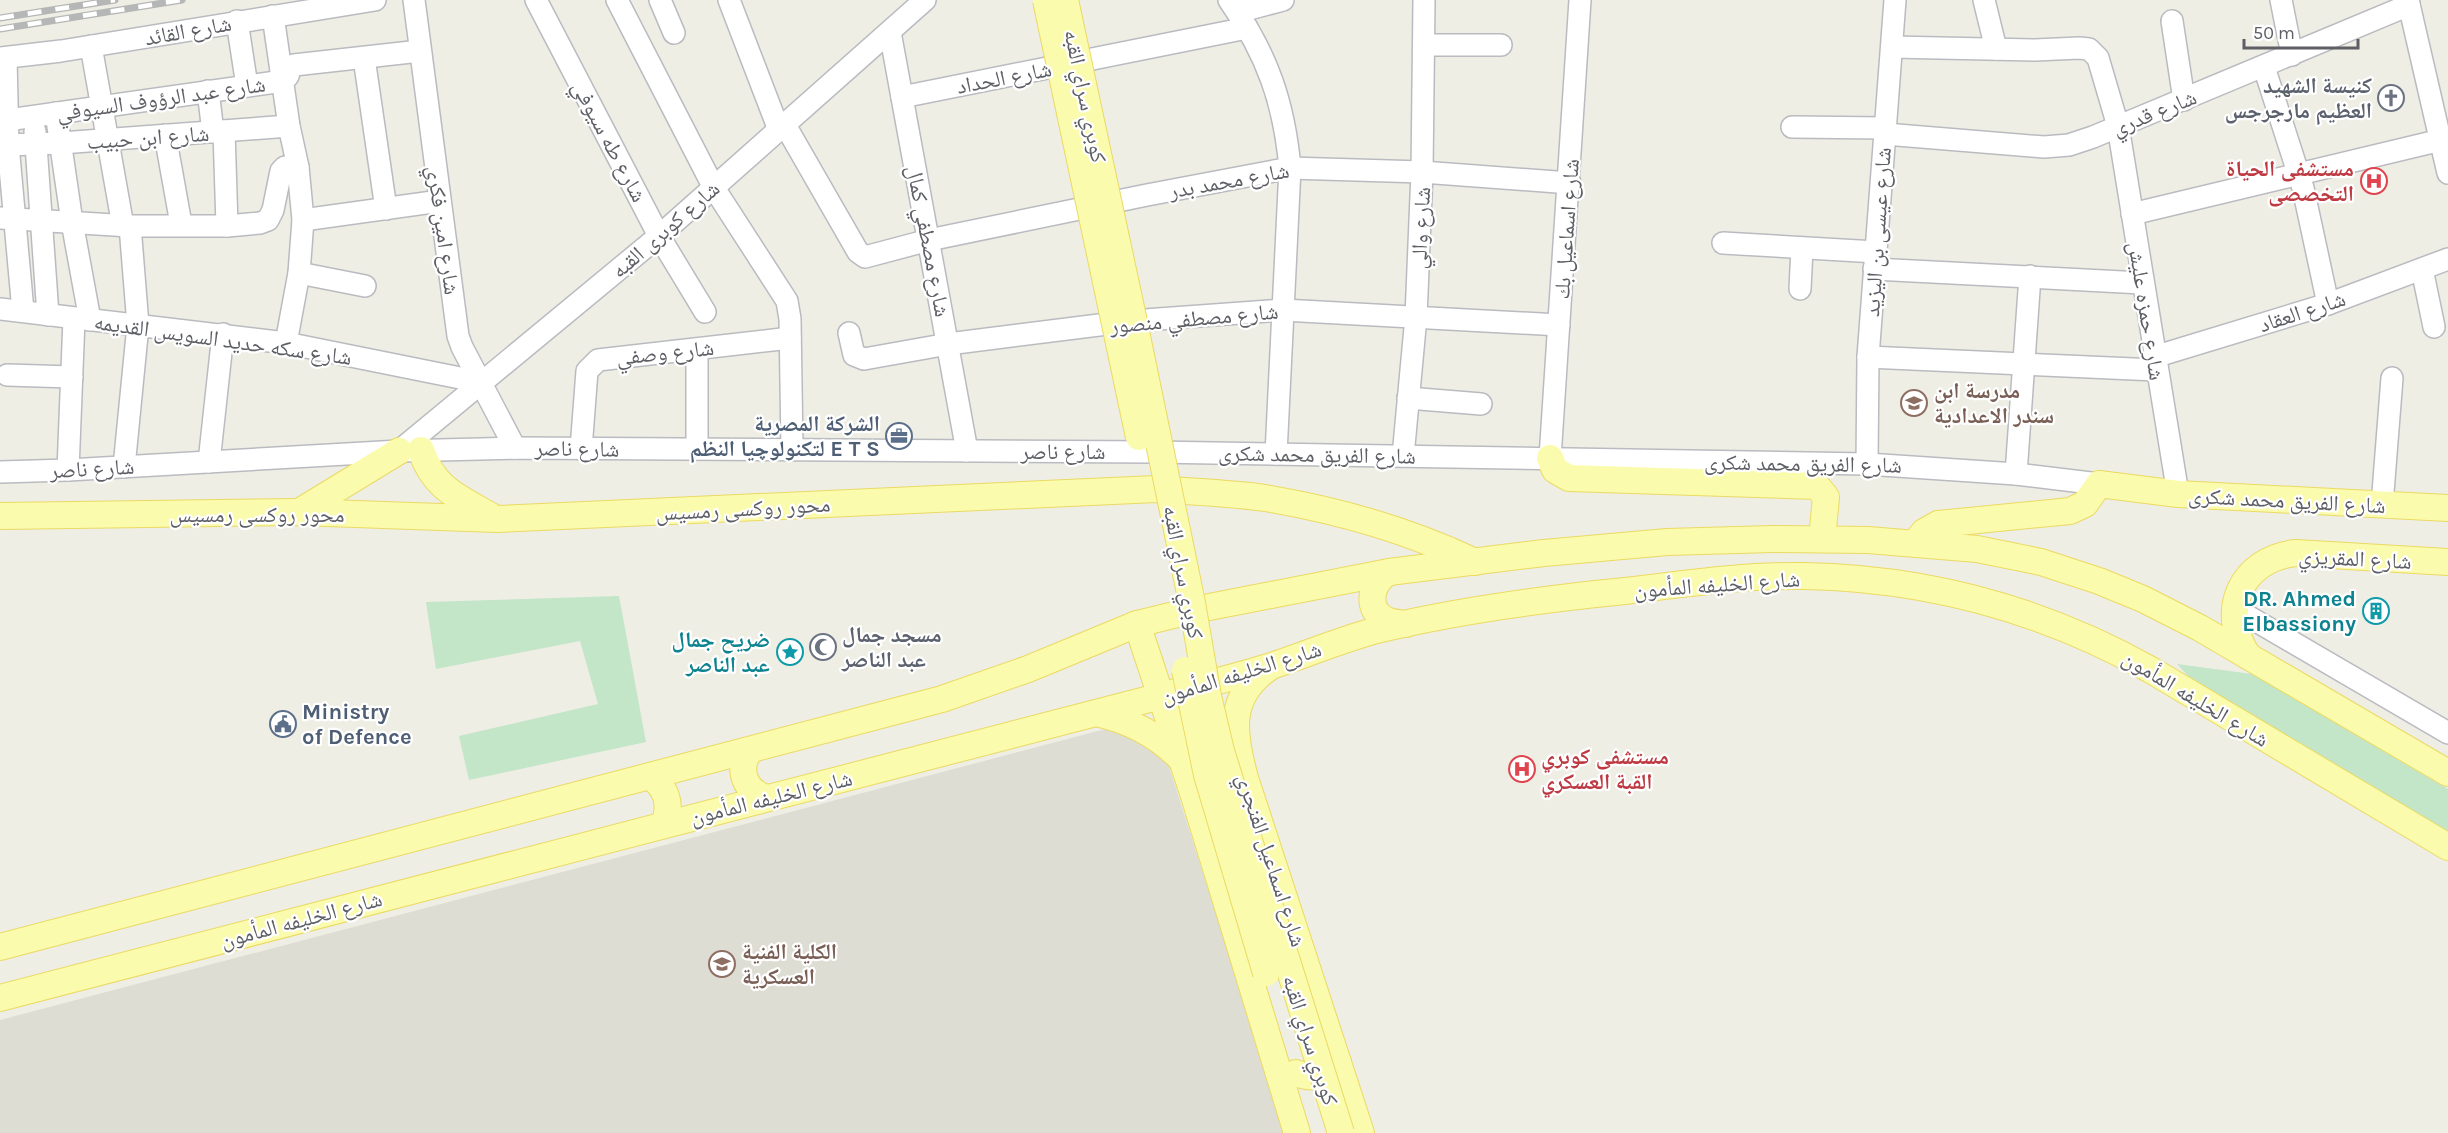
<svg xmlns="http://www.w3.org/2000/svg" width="2448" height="1133" viewBox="0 0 2448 1133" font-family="Karla,'Noto Naskh Arabic',sans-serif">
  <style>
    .education { fill: #deddd3 }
    .green { fill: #c3e5c8 }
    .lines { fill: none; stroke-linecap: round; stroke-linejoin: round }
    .minor-casing { stroke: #babbc0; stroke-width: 24 }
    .major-casing { stroke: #ebda62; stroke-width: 28 }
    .minor { stroke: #fff; stroke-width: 21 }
    .major { stroke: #fbfbad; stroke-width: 26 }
    .rail-casing { stroke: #b5b6b6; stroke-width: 7 }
    .rail { stroke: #fff; stroke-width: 4.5; stroke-dasharray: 14; stroke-linecap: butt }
    .major-bridge-casing { stroke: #ebda62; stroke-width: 28; stroke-linecap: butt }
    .major-bridge { stroke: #fbfbad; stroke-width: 26 }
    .labels { text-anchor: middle; stroke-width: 4.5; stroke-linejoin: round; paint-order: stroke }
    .street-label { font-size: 22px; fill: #5d5f65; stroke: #fff }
    .worship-label { font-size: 22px; font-weight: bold; fill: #5b616d; stroke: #fff; text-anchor: end }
    .health-label { font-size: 22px; font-weight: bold; fill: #be3a42; stroke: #fff; text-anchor: end }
    .education-label { font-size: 22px; font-weight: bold; fill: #785e54; stroke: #fff; text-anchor: start }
    .service-label { font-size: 22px; font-weight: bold; fill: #4e5e75; stroke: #fff; text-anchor: end }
    .culture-label { font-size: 22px; font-weight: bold; fill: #0d838f; stroke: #fff; text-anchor: end }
  </style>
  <rect width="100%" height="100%" fill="#eeeee5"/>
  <path class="education" d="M1117,726L1165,754L1286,1133H0V1020Z"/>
  <g class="green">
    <path d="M619,596L646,742L469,780L459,736L598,704L580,641L436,669L426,602Z"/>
    <path d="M2177,664L2252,674L2448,789V836L2202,691Z"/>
  </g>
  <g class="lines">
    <defs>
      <g id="minor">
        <path d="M414,0L458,336L462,347L515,448"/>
        <path d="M536,0L659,236L705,312"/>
        <path d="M617,0L714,188L787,301L790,319L792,450"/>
        <path d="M660,0L674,33"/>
        <path d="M729,0L779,130"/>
        <path d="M1229,0C1267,54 1284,102 1290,168L1276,454"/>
        <path d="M1984,0L1996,49"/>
        <path d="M2281,0L2292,55"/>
        <path d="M2408,0L2448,173"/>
        <path d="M1238,12L1283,0"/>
        <path d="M273,16L289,126L298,167L303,220L299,273L286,343"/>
        <path d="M237,21L247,86"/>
        <path d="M2172,21L2184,100"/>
        <path d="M890,32L967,451"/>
        <path d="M1424,45H1501"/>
        <path d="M91,46L123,226"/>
        <path d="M1892,47L2035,50L2079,48L2089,49L2098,58L2118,126L2178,494"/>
        <path d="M0,58L61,51L375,0"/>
        <path d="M6,58L8,145L23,311"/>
        <path d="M364,58L386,209"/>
        <path d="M2264,67L2303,188L2328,304"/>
        <path d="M208,91L213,132"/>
        <path d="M902,97L1247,28"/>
        <path d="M56,113L72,222L90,320"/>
        <path d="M0,121L283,81L288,76L291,66L294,65L420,51"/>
        <path d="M785,125L858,252L865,257L929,240L1147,195L1290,168L1422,172L1570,183"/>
        <path d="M1792,127L1885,128"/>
        <path d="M35,131L48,315"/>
        <path d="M224,131L227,226"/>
        <path d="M1885,134L2044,147L2069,145L2093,137L2409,5"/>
        <path d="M165,135L181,224"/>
        <path d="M8,145L61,143L289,126"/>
        <path d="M2132,214L2441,140"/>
        <path d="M0,218L130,226H227L260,223L268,220L273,210L281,171L285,167H298"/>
        <path d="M303,220L440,201"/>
        <path d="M1723,243L1876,252"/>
        <path d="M1874,269L2142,283"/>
        <path d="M2422,269L2434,327"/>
        <path d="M299,273L365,286"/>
        <path d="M1800,289L1802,248"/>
        <path d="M0,309L286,343L480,382"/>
        <path d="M849,333L854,355L864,359L948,344L1131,321L1283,310L1559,325"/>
        <path d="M697,349V449"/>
        <path d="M1868,357L2156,370"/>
        <path d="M2154,357L2328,304L2448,259"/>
        <path d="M7,375L72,377"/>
        <path d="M1408,398L1481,404"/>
        <path d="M581,449L587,371L598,360L790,338"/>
        <path d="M399,451L659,236L925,0"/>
        <path d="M1403,456L1416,317L1422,172L1424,0"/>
        <path d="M1550,458L1580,0"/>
        <path d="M209,462L223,334"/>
        <path d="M1867,464L1868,357L1895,0"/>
        <path d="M124,467L138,325L130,226"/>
        <path d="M68,470L74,319"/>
        <path d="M0,472L68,470L399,451L515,448L1155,452L1867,464L2016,474L2099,484"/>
        <path d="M2016,474L2030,276"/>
        <path d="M2382,505L2392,378"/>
        <path d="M2234,608L2448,733"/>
      </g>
      <g id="major">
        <path d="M421,450C433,488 459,498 491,516"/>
        <path d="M1550,458L1555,470L1569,478L1817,486L1826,497L1822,539"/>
        <path d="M299,512L399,451"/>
        <path d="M0,516L299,512L497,519L1156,489C1192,492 1230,493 1265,498C1337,510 1410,531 1475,562"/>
        <path d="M1915,543L1924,532L1938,524L2070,511L2085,504L2099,484L2178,494L2448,508"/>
        <path d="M1389,572C1370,582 1365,610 1386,620C1392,623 1400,623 1406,624"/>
        <path d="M1137,624L1194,796L1297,1133"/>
        <path d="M2248,656C2218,611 2241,559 2296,553L2448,562"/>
        <path d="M1270,667C1226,696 1233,734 1245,778L1361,1133"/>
        <path d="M1096,713C1129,720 1157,734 1181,759"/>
        <path d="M750,750C736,769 745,792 767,798"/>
        <path d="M650,776C667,788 672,805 664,824"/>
        <path d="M0,947L942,699L1028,669L1137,624L1194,610L1389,572L1544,553L1667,542L1772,539L1868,540L1977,549L2041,562L2099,581L2143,599L2200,628L2448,773"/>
        <path d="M0,998L1161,696C1198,686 1237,677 1274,665C1310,653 1345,638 1381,629C1461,610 1543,599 1625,591C1684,584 1744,575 1803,576C1926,578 2044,610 2151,670L2448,847"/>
        <path d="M1296,1073C1313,1080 1327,1076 1338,1062"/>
      </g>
    </defs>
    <use href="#minor" class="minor-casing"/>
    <use href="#major" class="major-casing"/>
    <use href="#minor" class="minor"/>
    <use href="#major" class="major"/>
    <defs>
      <g id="rail">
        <path d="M0,18L115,0"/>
        <path d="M0,29L182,0"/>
      </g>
    </defs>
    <use href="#rail" class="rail-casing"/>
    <use href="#rail" class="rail"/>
    <defs>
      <g id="major-bridge">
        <path d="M1046,0L1139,437"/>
        <path d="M1065,0L1133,317L1192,603L1208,696L1221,751L1341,1133"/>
        <path d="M1185,670L1207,775L1266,973"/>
      </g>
    </defs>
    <use href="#major-bridge" class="major-bridge-casing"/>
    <use href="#major-bridge" class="major-bridge"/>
  </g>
  <defs>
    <symbol id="church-ring" viewBox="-11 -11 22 22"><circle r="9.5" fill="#fff" stroke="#6b7280" stroke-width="1.5"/><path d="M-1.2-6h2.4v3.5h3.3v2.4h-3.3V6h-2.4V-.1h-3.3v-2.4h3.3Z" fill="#6b7280"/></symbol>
    <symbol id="hospital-ring" viewBox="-11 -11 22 22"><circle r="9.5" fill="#fff" stroke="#e0444e" stroke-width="1.5"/><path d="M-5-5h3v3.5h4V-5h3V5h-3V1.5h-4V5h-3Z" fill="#e0444e"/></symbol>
    <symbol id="school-ring" viewBox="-11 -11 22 22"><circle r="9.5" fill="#fff" stroke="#8d6e63" stroke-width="1.5"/><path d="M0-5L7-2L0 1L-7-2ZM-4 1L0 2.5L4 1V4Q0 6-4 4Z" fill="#8d6e63"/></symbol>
    <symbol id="office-ring" viewBox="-11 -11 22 22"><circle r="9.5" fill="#fff" stroke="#5c6f8a" stroke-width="1.5"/><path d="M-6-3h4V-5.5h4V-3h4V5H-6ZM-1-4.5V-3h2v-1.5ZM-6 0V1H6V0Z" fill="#5c6f8a"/></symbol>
    <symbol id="building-ring" viewBox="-11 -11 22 22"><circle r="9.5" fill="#fff" stroke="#0f9aa8" stroke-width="1.5"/><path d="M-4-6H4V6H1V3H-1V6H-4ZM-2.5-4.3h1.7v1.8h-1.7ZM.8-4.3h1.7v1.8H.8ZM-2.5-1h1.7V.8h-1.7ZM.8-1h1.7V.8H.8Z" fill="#0f9aa8"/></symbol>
    <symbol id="mosque-ring" viewBox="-11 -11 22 22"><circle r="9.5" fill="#fff" stroke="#6b7280" stroke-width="1.5"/><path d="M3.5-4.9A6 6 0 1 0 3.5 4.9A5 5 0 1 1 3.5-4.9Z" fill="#6b7280"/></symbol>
    <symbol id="sight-ring" viewBox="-11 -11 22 22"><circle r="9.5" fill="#fff" stroke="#0f9aa8" stroke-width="1.5"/><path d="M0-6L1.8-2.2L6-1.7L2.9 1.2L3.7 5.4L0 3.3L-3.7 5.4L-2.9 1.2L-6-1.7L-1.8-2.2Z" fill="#0f9aa8"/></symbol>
    <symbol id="civic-ring" viewBox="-11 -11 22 22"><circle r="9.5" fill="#fff" stroke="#5c6f8a" stroke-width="1.5"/><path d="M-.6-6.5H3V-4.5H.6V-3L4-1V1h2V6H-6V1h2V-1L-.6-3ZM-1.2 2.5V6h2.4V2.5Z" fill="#5c6f8a"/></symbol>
    <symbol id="university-ring" viewBox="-11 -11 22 22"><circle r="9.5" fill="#fff" stroke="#8d6e63" stroke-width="1.5"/><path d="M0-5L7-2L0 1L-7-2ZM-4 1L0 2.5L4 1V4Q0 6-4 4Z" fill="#8d6e63"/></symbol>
  </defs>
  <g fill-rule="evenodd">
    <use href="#church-ring" x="2376" y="83" width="30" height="30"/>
    <use href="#hospital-ring" x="2359" y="166" width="30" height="30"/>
    <use href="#school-ring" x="1899" y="388" width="30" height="30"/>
    <use href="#office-ring" x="884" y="421" width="30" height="30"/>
    <use href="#building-ring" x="2361" y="596" width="30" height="30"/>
    <use href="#mosque-ring" x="808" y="632" width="30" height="30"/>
    <use href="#sight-ring" x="775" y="637" width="30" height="30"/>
    <use href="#civic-ring" x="268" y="709" width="30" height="30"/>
    <use href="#hospital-ring" x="1507" y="754" width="30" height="30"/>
    <use href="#university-ring" x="707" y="949" width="30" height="30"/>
  </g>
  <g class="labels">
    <g class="street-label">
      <text transform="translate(188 30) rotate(-10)" y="8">شارع القائد</text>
      <text transform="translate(1004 77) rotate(-11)" y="8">شارع الحداد</text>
      <text transform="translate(1086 96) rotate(78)" y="8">كوبري سراي القبه</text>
      <text transform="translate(161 98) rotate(-8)" y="8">شارع عبد الرؤوف السيوفي</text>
      <text transform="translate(2154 112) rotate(-22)" y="8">شارع قدري</text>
      <text transform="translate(148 137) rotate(-4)" y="8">شارع ابن حبيب</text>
      <text transform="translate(610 141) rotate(62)" y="8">شارع طه سيوفي</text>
      <text transform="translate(1229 180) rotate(-10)" y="8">شارع محمد بدر</text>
      <text transform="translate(1420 228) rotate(-87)" y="8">شارع والي</text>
      <text transform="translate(665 229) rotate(-41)" y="8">شارع كوبرى القبه</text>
      <text transform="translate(1566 229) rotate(-86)" y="8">شارع اسماعيل بك</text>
      <text transform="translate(444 230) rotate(82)" y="8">شارع امين فكري</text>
      <text transform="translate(1877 232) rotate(-86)" y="8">شارع عيسى بن اليزيد</text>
      <text transform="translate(929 241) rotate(79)" y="8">شارع مصطفي كمال</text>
      <text transform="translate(2147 311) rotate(81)" y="8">شارع حمزه عليش</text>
      <text transform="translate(2302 311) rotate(-18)" y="8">شارع العقاد</text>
      <text transform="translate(1194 318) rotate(-5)" y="8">شارع مصطفي منصور</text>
      <text transform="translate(223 339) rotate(8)" y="8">شارع سكه حديد السويس القديمه</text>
      <text transform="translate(665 352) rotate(-6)" y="8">شارع وصفي</text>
      <text transform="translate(577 448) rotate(1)" y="8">شارع ناصر</text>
      <text x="1063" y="459">شارع ناصر</text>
      <text transform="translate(1317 454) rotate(1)" y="8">شارع الفريق محمد شكرى</text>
      <text transform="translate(1803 463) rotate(1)" y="8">شارع الفريق محمد شكرى</text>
      <text transform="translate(92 468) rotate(-3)" y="8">شارع ناصر</text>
      <text transform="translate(2287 500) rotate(3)" y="8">شارع الفريق محمد شكرى</text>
      <text transform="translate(743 508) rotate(-3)" y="8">محور روكسى رمسيس</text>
      <text x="257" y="522">محور روكسى رمسيس</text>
      <text transform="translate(2355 558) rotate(3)" y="8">شارع المقريزي</text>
      <text transform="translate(1184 572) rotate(79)" y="8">كوبري سراي القبه</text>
      <text transform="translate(1717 584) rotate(-4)" y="8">شارع الخليفه المأمون</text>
      <text transform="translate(1241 672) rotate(-17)" y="8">شارع الخليفه المأمون</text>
      <text transform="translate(2196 698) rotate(31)" y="8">شارع الخليفه المأمون</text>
      <text transform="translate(771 797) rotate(-14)" y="8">شارع الخليفه المأمون</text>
      <text transform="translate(1272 860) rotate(72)" y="8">شارع اسماعيل الفنجري</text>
      <text transform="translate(301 919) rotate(-15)" y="8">شارع الخليفه المأمون</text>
      <text transform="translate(1311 1040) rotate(72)" y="8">كوبري سراي القبه</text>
    </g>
    <g class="worship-label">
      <text x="2372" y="93">كنيسة الشهيد<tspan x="2372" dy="25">العظيم مارجرجس</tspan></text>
      <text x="842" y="642" text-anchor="start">مسجد جمال<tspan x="842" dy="25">عبد الناصر</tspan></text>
    </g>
    <g class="health-label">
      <text x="2354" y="176">مستشفى الحياة<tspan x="2354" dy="25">التخصصى</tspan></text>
      <text x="1541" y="764" text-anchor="start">مستشفى كوبري<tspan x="1541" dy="25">القبة العسكري</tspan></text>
    </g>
    <g class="education-label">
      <text x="1934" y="398">مدرسة ابن<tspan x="1934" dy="25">سندر الاعدادية</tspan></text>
      <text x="742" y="959">الكلية الفنية<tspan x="742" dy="25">العسكرية</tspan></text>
    </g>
    <g class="service-label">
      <text x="880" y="431">الشركة المصرية<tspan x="880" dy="25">لتكنولوچيا النظم E T S</tspan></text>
      <text x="302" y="719" text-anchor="start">Ministry<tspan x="302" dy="25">of Defence</tspan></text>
    </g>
    <g class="culture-label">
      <text x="2356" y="606">DR. Ahmed<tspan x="2356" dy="25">Elbassiony</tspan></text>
      <text x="770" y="647">ضريح جمال<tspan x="770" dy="25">عبد الناصر</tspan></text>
    </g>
  </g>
  <path d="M2244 39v9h114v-9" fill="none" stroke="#5d5f65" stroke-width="3"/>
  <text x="2253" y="39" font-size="18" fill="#5d5f65" stroke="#ffffff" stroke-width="4.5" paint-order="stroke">50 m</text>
</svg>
